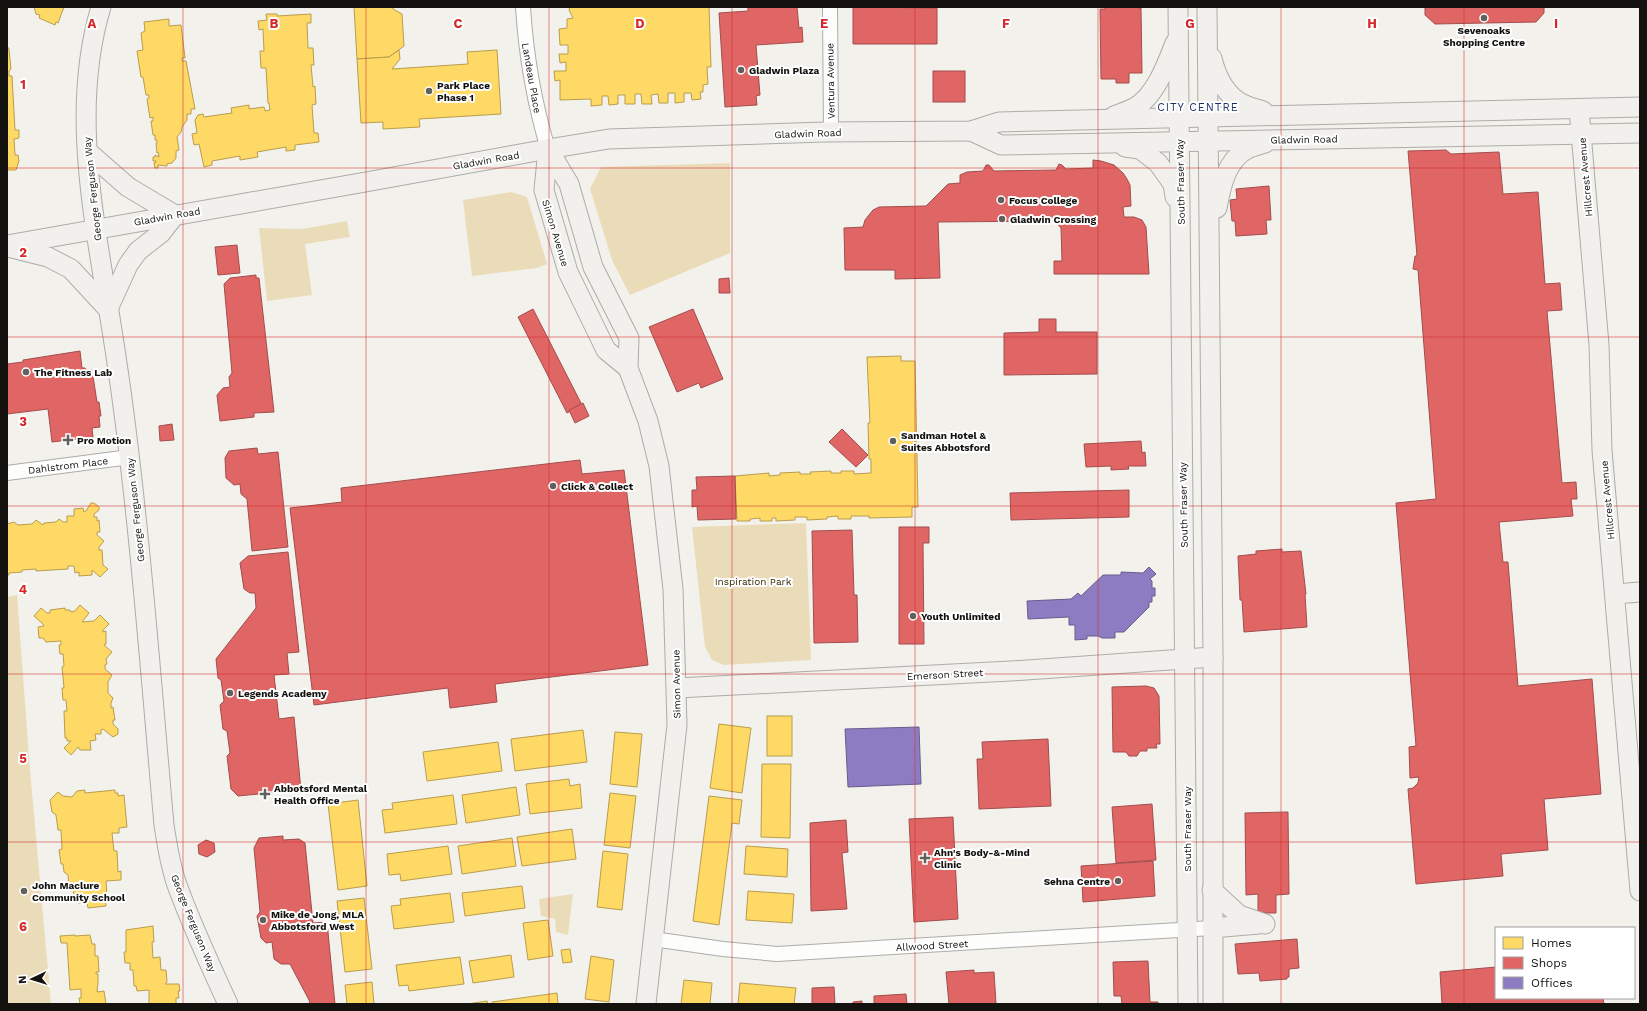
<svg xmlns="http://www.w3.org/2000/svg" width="1647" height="1011" viewBox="0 0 1647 1011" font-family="'Work Sans',sans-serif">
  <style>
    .green { fill: #ebdcb9 }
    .homes { fill: #ffd966; stroke: #b89d4c }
    .shops { fill: #e06666; stroke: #a24d4c }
    .offices { fill: #8e7cc3; stroke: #695c8d }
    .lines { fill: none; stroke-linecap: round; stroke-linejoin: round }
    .street-casing { stroke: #adaca8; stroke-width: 16 }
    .secondary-casing { stroke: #adaca8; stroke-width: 21 }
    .street { stroke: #fdfdfc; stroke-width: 14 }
    .secondary { stroke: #f1f0ec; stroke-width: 19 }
    .grid { fill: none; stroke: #d62828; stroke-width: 1; stroke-opacity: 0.55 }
    .poi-dot { fill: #61605c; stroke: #fff; stroke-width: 1.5 }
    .labels { text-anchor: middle; stroke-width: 4; stroke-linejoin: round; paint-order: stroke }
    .poi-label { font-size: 10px; font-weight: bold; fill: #13120f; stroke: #fff; text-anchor: start }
    .street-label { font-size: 10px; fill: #13120f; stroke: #fff }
    .park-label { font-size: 10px; fill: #382800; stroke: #fff }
    .neighbourhood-label { font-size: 11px; letter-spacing: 1px; fill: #1d3067; stroke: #fff }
    .grid-label { font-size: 13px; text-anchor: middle; font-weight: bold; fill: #d62828; stroke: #fff; stroke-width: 4; stroke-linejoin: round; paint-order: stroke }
  </style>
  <rect width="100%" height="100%" fill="#f3f1ec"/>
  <g class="green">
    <path d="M730,163V253L630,295L612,260L590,189L601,167Z"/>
    <path d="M511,192L527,197L547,264L537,268L472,276L463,200Z"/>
    <path d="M347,221L350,237L305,244L312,295L267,301L259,228L302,229Z"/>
    <path d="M806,523L811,660L724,665L712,660L705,647L692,527Z"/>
    <path d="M17,595L30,770L51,1004H7V597Z"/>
    <path d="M573,894L568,935L556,932L555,919L541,916L539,899Z"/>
  </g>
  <g class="homes">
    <path d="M34,7H64L58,23L56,22L55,25L39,18L40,15L36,14Z"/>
    <path d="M354,7H393V9L402,14L404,46L389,57L357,59Z"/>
    <path d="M570,7H709L711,67H707L708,84L703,85V92H700L701,99L692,100L691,93H684V102L675,103V93H668V103H659L658,94L651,95L652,104H642L641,94H635V104H625V95H618V104L609,105L608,96H602V105L591,106V99L560,100V80L555,81L554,71H566V62L560,63L559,54H568V45H560L559,29L567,28V19L573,18L569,10Z"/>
    <path d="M266,14H277V16L311,14V23H307L308,48H313L314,65H311L313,87L315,86L316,104L312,105L314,133H318L319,142L295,145V150L286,151V147L257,152L258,157L240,160V156L212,161V165L204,167L199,144L194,145L192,134L197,133L195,120L198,115L203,114L204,117L232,113L231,108L249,105V109L264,107L265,111L270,110L269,103H268L266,68H261L260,51H264L263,29L259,30L258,21L267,20Z"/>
    <path d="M169,19V26L181,25L185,58H182V61H186L195,109H191V114H187V120L182,127L181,132L177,137L179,150L176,151V158L172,163L167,164V166L158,165V168H155L154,163L156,162V161H153V157H155V155L159,157L158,152L157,153L156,143H157V140H155V135H153L151,121H153V117L150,118L147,99L149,98V95H146L143,77H141L137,51L143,50L141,33L145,31L144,22Z"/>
    <path d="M7,46L9,49L11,69L9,71V76H12L15,130H19V138L14,139L15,155H18L19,161L16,170H7Z"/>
    <path d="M399,50L400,59L392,69L468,64L467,52L497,50L501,114L419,119L420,127L383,129V122L361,123L357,59L389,57Z"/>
    <path d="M901,356V361H915L918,507H912V517L869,518V516H851V519H838V516L827,517V519L807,520V517H795V520L776,521V518H772V521H760V518L750,519V521H737L735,476L769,473V476L780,475V473L800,472V474H811L810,472L831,471V473H841V471H854V474L871,473V459H869L868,423H870L867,357Z"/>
    <path d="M91,503H94L99,507V510L94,514V517H97V521L99,520L100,532H97V535L104,541L99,547V550H102L103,565L108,569L100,577L92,570V575L79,576V572L75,573L74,566H68V569L36,571V569L22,570V572L9,573V575H7V524L14,522L18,525L32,524L36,520L43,525L44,523L56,522L59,519L63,522H67V516H74V509L83,508L84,512L86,511Z"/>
    <path d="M80,605L89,613L82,622L94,621L100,615L109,624L103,630V632L106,631V644L104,645L112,652L106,659L107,664L105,665V669L112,675L108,682V693L113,698L111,703V708L113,707L115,720H113V724L118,729V734L113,737L103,729L101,730V734H95L96,740L90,741L91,750H80L78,747L71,755L64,748L71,741H67V738H65L64,711H67L66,700H63L62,688H64L62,667L64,666L63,654H60L59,645H61V641L46,642L43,638H39L38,627L44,626L43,624L34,616L41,608L47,613H50V610L65,608V610H70L71,612L75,611Z"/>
    <rect x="767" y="716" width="25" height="40"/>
    <path d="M719,724L751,728L742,793L710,788Z"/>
    <path d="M583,730L587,762L515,771L511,739Z"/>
    <path d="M615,732L642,734L637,787L610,784Z"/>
    <path d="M498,742L502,771L427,781L423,752Z"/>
    <path d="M762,764H791L790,838L761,837Z"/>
    <path d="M569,779L570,786L580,784L582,808L530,814L526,784Z"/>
    <path d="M516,787L520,815L466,823L462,795Z"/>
    <path d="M85,790V793L115,790V793H118V796L124,795L127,827L119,828V833H112L114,851H117L118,872L121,871V880L106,881L107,896H105L106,906L88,908L87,902L78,903L77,896H74L73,886H69L68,875L64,872L63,864H61L59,850L62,849L61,830H58L56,815L52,812L50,800L58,792L63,796L72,797L77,791Z"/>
    <path d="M610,793L636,796L630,848L604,845Z"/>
    <path d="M453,795L457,824L385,833L382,810L393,809L392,803Z"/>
    <path d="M709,796L742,800L739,824L732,823L719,925L693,921Z"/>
    <path d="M358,800L367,886L338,890L328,804Z"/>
    <path d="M572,829L576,859L522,866L517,837Z"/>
    <path d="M512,838L516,866L462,874L458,846Z"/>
    <path d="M448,846L452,874L401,881L400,874L389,875L387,854Z"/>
    <path d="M746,846L788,849L787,877L744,874Z"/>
    <path d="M603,851L628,854L622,910L597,907Z"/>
    <path d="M522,886L525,908L465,916L462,893Z"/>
    <path d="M748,891L794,894L792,923L746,920Z"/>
    <path d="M450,893L454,922L394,929L391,906L401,905L400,899Z"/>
    <path d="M364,898L372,969L345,972L337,901Z"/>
    <path d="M548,920L553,956L528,960L523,923Z"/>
    <path d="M153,926L154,942H152L153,958L160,957L161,970H166L167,982L165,984H179L180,991H178L179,998H176V1004H149V990L137,991L136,986H134L133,970H130V963H125L124,952H126V930Z"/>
    <path d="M75,935V936L90,935L92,944H95V956H98L99,972H96V974H98V983L97,992L104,991L106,1004H80L79,998H81V989L70,990L67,943H61L60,936Z"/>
    <path d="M570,949L572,962L563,963L561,950Z"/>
    <path d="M511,955L514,977L473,983L469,961Z"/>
    <path d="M591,956L614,960L609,1002L585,999Z"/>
    <path d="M460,957L464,984L409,991L408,985L399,986L396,965Z"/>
    <path d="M684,980L712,983L710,1004H681Z"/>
    <path d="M372,982L374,1004H347L345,985Z"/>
    <path d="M740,983L796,988L794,1004H738Z"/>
    <path d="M557,993L558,1004H492V1002Z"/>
    <path d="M487,1001L488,1004H467Z"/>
  </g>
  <g class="shops">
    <path d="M748,7H797L799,28L802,27L803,42L756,45L760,95L756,96L757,105L725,107L719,13L748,11Z"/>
    <path d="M853,7L937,8V44H853Z"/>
    <path d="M1105,7H1138V8H1141L1142,73H1129V83H1116V79H1101L1100,9H1105Z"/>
    <path d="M1425,7H1544V13L1536,22L1435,24L1425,15Z"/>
    <rect x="933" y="71" width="32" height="31"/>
    <path d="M1446,150L1451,154L1499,152L1503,194L1538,192L1545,284L1560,283L1562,310L1547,311L1562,483L1576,482L1577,499H1571L1573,516L1499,522L1503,562H1508L1518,686L1592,679L1601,794L1544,799L1548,850L1501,854L1503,876L1416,884L1408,789L1413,788L1418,783L1419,777L1410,778L1409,747L1416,746L1396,503L1436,499L1418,270L1413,269L1415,256H1417L1408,151Z"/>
    <path d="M1093,160L1101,161L1114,165L1123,173L1127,179L1130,185L1131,206L1123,207L1124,217H1134L1142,220L1146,227L1149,274H1054V261H1062L1061,228L1055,221L938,222L940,278L895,279V270H845L844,228L863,227L865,220L873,210L879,207L926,206L948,184L960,183V175L967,172L983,171L986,165H989L994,171L1056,170L1059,164L1062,165L1066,169L1093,168Z"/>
    <path d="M1269,186L1271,220H1266L1267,234L1236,236L1235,221H1232L1230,200L1237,199L1236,189Z"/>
    <path d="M237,245L240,273L218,275L215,247Z"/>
    <path d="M256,275V278H259L274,412L254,413V417L220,421L217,395L223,388L230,387L229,377L232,373L224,284L230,278Z"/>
    <path d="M729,278L730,293H719V279Z"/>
    <path d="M533,309L582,405L567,413L518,317Z"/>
    <path d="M693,309L723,379L701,388L699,383L677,392L649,327Z"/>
    <path d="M1039,319H1056V332H1097V374L1004,375V333L1039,332Z"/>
    <path d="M80,351L82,368H85L86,370H92L97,402H99L101,416H99L100,427L92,428L93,437L52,442L48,409L7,414V364L23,362V360Z"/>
    <path d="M583,403L589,416L575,423L569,410Z"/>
    <path d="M172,424L174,440L160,441L159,426Z"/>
    <path d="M842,429L868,455L856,467L829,442Z"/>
    <path d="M1141,441L1142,453L1145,452L1146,466H1128L1129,469L1111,470V466L1086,467L1084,444Z"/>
    <path d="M257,448L258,454L278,452L288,547L252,551L247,499L241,494L240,484L234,485L226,478L225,458L229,451Z"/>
    <path d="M580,460L582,474L624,470L648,665L495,684L497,702L450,708L448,688L314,705L290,508L342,502L341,488Z"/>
    <path d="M735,476L736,519L698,520L697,506L692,507V490H697L696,477Z"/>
    <path d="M1129,490V517L1011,520L1010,493Z"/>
    <path d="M899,527H929V543H923L924,644H899Z"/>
    <path d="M852,530L854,595H857L858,642L814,643L812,531Z"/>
    <path d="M1282,549V552L1301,551L1306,594H1305L1307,627L1244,632L1242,600H1240L1238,556L1256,554V551Z"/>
    <path d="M288,552L299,652L287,653L289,674L274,675L279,719L294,717L301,790L238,796L231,789L227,756L230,753L227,731L223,729L220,705L224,701L221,680L218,678L216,659L256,608L255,593H250L244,589L240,563L248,556Z"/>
    <path d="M1146,686L1154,688L1159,696L1160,744H1156L1157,748H1147V751H1140L1137,756H1129L1126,752H1113L1112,687Z"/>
    <path d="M1048,739L1051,806L979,809L977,759H983L982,742Z"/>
    <path d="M1152,804L1156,860L1116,863L1112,807Z"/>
    <path d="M1288,812L1289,894L1276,895V913H1258V894L1246,895L1245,813Z"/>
    <path d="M953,817L958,919L914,922L909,819Z"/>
    <path d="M846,820L848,852L842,853L847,909L811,911L810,823Z"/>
    <path d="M283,836V840L299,839L305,843L313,923L327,922L335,1004H310L309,1000L290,964H281L274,959L272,942L266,943L261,938L257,916L260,912L254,848L259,838Z"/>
    <path d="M206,840L214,843L215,852L207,857L199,854L198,845Z"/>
    <path d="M1153,861L1155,896L1083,902L1081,866Z"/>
    <path d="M1297,939L1299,968L1289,969V977H1287V979L1260,981L1259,973L1238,974L1235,944Z"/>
    <path d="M1148,961L1150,1002H1158V1004H1122L1121,996H1114L1113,962Z"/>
    <path d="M1496,967V998H1603L1604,1004H1442L1440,972Z"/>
    <path d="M974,970V973L994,972L996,1004H949L946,972Z"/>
    <path d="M834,987L835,1004H812V988Z"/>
    <path d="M906,994L907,1004H874V996Z"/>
    <path d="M862,1001V1004H853V1002Z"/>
  </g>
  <g class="offices">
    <path d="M1149,567L1156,574L1150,579L1152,581V588H1155V596H1152V602H1149V607L1124,632H1115V638H1102L1098,636H1087V639L1075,640V625H1069V617L1028,619L1027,601L1071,599L1078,593L1081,596L1103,575H1121V572L1143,573Z"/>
    <path d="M919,727L921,784L848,787L845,729Z"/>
  </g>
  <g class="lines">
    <defs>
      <g id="street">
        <path d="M523,7C526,55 534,102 548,149"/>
        <path d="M830,7L831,132"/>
        <path d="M7,473L130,457"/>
        <path d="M653,939L723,949L777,954L1212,928"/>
      </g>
      <g id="secondary">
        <path d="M101,7C74,96 89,191 104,282C112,328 119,374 125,421C142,555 152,690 164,825C167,845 170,865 177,885C192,926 210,965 228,1004"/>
        <path d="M1178,7L1188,1004"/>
        <path d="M1207,7L1213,657V1004"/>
        <path d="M1212,58C1216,76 1226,97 1245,105C1251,108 1257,109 1263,111"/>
        <path d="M1579,109L1599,345L1602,450L1640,891"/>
        <path d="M1114,116C1121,113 1128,111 1134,108C1155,97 1167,64 1175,43"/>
        <path d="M971,131L1001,145L1640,133"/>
        <path d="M1125,147L1140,149L1158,163L1173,184L1175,197"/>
        <path d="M548,149L569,184L593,267L629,338L628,368L648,421L659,466L673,589L677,725L646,1004"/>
        <path d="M548,149L544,190L568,272L606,350L628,368"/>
        <path d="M88,152L128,187L175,215"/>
        <path d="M1217,208C1221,186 1226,161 1247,149C1253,146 1259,145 1265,143"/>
        <path d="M7,245L360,183L548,149L609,139L825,132L971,131L999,122L1640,107"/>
        <path d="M8,247L48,257L71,269L108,309"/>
        <path d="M108,309L128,265L138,251L161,233L175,215"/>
        <path d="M1615,594L1640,592"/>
        <path d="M677,688L1011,671L1213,657"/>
        <path d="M1212,890L1239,915L1265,924"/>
        <path d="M1212,928L1259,924"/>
      </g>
    </defs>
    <use href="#street" class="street-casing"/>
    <use href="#secondary" class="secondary-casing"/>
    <use href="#street" class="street"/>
    <use href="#secondary" class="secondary"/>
  </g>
  <path class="grid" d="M183,7V1004M366,7V1004M549,7V1004M732,7V1004M915,7V1004M1098,7V1004M1281,7V1004M1464,7V1004M7,168H1640M7,337H1640M7,506H1640M7,674H1640M7,842H1640"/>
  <g class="poi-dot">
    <circle cx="1484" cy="18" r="4"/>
    <circle cx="741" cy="70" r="4"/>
    <circle cx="429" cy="91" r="4"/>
    <circle cx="1001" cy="200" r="4"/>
    <circle cx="1002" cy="219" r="4"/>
    <circle cx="26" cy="372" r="4"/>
    <path d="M66 434h4v4h4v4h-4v4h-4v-4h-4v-4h4z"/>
    <circle cx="893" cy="441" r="4"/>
    <circle cx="553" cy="486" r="4"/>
    <circle cx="913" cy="616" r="4"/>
    <circle cx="230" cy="693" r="4"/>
    <path d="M263 788h4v4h4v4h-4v4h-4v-4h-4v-4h4z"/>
    <path d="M923 852h4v4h4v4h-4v4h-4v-4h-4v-4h4z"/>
    <circle cx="1118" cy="881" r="4"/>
    <circle cx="24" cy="891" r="4"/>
    <circle cx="263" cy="920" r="4"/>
  </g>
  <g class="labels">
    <g class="poi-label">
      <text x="1484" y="34" text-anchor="middle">Sevenoaks<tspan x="1484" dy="12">Shopping Centre</tspan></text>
      <text x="749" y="74">Gladwin Plaza</text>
      <text x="437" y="89">Park Place<tspan x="437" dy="12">Phase 1</tspan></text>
      <text x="1009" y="204">Focus College</text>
      <text x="1010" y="223">Gladwin Crossing</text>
      <text x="34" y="376">The Fitness Lab</text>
      <text x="901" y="439">Sandman Hotel &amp;<tspan x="901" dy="12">Suites Abbotsford</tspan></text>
      <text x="77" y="444">Pro Motion</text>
      <text x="561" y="490">Click &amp; Collect</text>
      <text x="921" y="620">Youth Unlimited</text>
      <text x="238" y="697">Legends Academy</text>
      <text x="274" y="792">Abbotsford Mental<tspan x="274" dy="12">Health Office</tspan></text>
      <text x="934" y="856">Ahn's Body-&amp;-Mind<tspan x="934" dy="12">Clinic</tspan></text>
      <text x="1110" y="885" text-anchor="end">Sehna Centre</text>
      <text x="32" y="889">John Maclure<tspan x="32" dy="12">Community School</tspan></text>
      <text x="271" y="918">Mike de Jong, MLA<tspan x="271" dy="12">Abbotsford West</tspan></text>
    </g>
    <g class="street-label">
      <text transform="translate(532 78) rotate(80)" y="4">Landeau Place</text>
      <text transform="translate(830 81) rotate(-91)" y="4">Ventura Avenue</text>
      <text transform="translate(808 133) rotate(-2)" y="4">Gladwin Road</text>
      <text transform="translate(1304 139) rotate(-1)" y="4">Gladwin Road</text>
      <text transform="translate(486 160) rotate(-10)" y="4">Gladwin Road</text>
      <text transform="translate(1585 177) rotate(-95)" y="4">Hillcrest Avenue</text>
      <text transform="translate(1180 182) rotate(-91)" y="4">South Fraser Way</text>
      <text transform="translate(92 189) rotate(-96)" y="4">George Ferguson Way</text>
      <text transform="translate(167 216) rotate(-10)" y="4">Gladwin Road</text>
      <text transform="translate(556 233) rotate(73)" y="4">Simon Avenue</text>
      <text transform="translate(68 465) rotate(-7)" y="4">Dahlstrom Place</text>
      <text transform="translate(1607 500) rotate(-95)" y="4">Hillcrest Avenue</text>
      <text transform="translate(1183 505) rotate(-91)" y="4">South Fraser Way</text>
      <text transform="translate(135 510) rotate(-96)" y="4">George Ferguson Way</text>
      <text transform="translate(945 674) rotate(-3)" y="4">Emerson Street</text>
      <text transform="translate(676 684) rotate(-91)" y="4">Simon Avenue</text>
      <text transform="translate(1187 829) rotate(-90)" y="4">South Fraser Way</text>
      <text transform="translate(194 923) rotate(68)" y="4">George Ferguson Way</text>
      <text transform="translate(932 945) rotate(-3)" y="4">Allwood Street</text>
    </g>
    <g class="park-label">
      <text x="753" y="585">Inspiration Park</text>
    </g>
    <g class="neighbourhood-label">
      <text x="1198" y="111">CITY CENTRE</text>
    </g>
  </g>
  <g class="grid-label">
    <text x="92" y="28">A</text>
    <text x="274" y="28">B</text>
    <text x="458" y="28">C</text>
    <text x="640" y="28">D</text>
    <text x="824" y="28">E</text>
    <text x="1006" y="28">F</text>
    <text x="1190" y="28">G</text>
    <text x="1372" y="28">H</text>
    <text x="1556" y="28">I</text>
    <text x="23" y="89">1</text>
    <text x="23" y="257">2</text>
    <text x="23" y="426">3</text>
    <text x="23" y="594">4</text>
    <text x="23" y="763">5</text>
    <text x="23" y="931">6</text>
  </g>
  <rect width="1647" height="1011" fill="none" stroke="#13120f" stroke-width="16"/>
  <rect x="1495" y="927" width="140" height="72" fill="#ffffff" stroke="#a1a09f"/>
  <rect x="1503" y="937" width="20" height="12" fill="#ffd966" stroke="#a1a09f"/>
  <text x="1531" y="947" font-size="12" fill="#13120f">Homes</text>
  <rect x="1503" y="957" width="20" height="12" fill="#e06666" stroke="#a1a09f"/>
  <text x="1531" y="967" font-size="12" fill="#13120f">Shops</text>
  <rect x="1503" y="977" width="20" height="12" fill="#8e7cc3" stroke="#a1a09f"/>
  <text x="1531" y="987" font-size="12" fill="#13120f">Offices</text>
  <g transform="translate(32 979) rotate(266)" stroke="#ffffff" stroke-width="3" paint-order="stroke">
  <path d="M0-3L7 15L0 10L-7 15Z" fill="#13120f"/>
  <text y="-6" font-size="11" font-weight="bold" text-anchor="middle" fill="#13120f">N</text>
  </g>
</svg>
